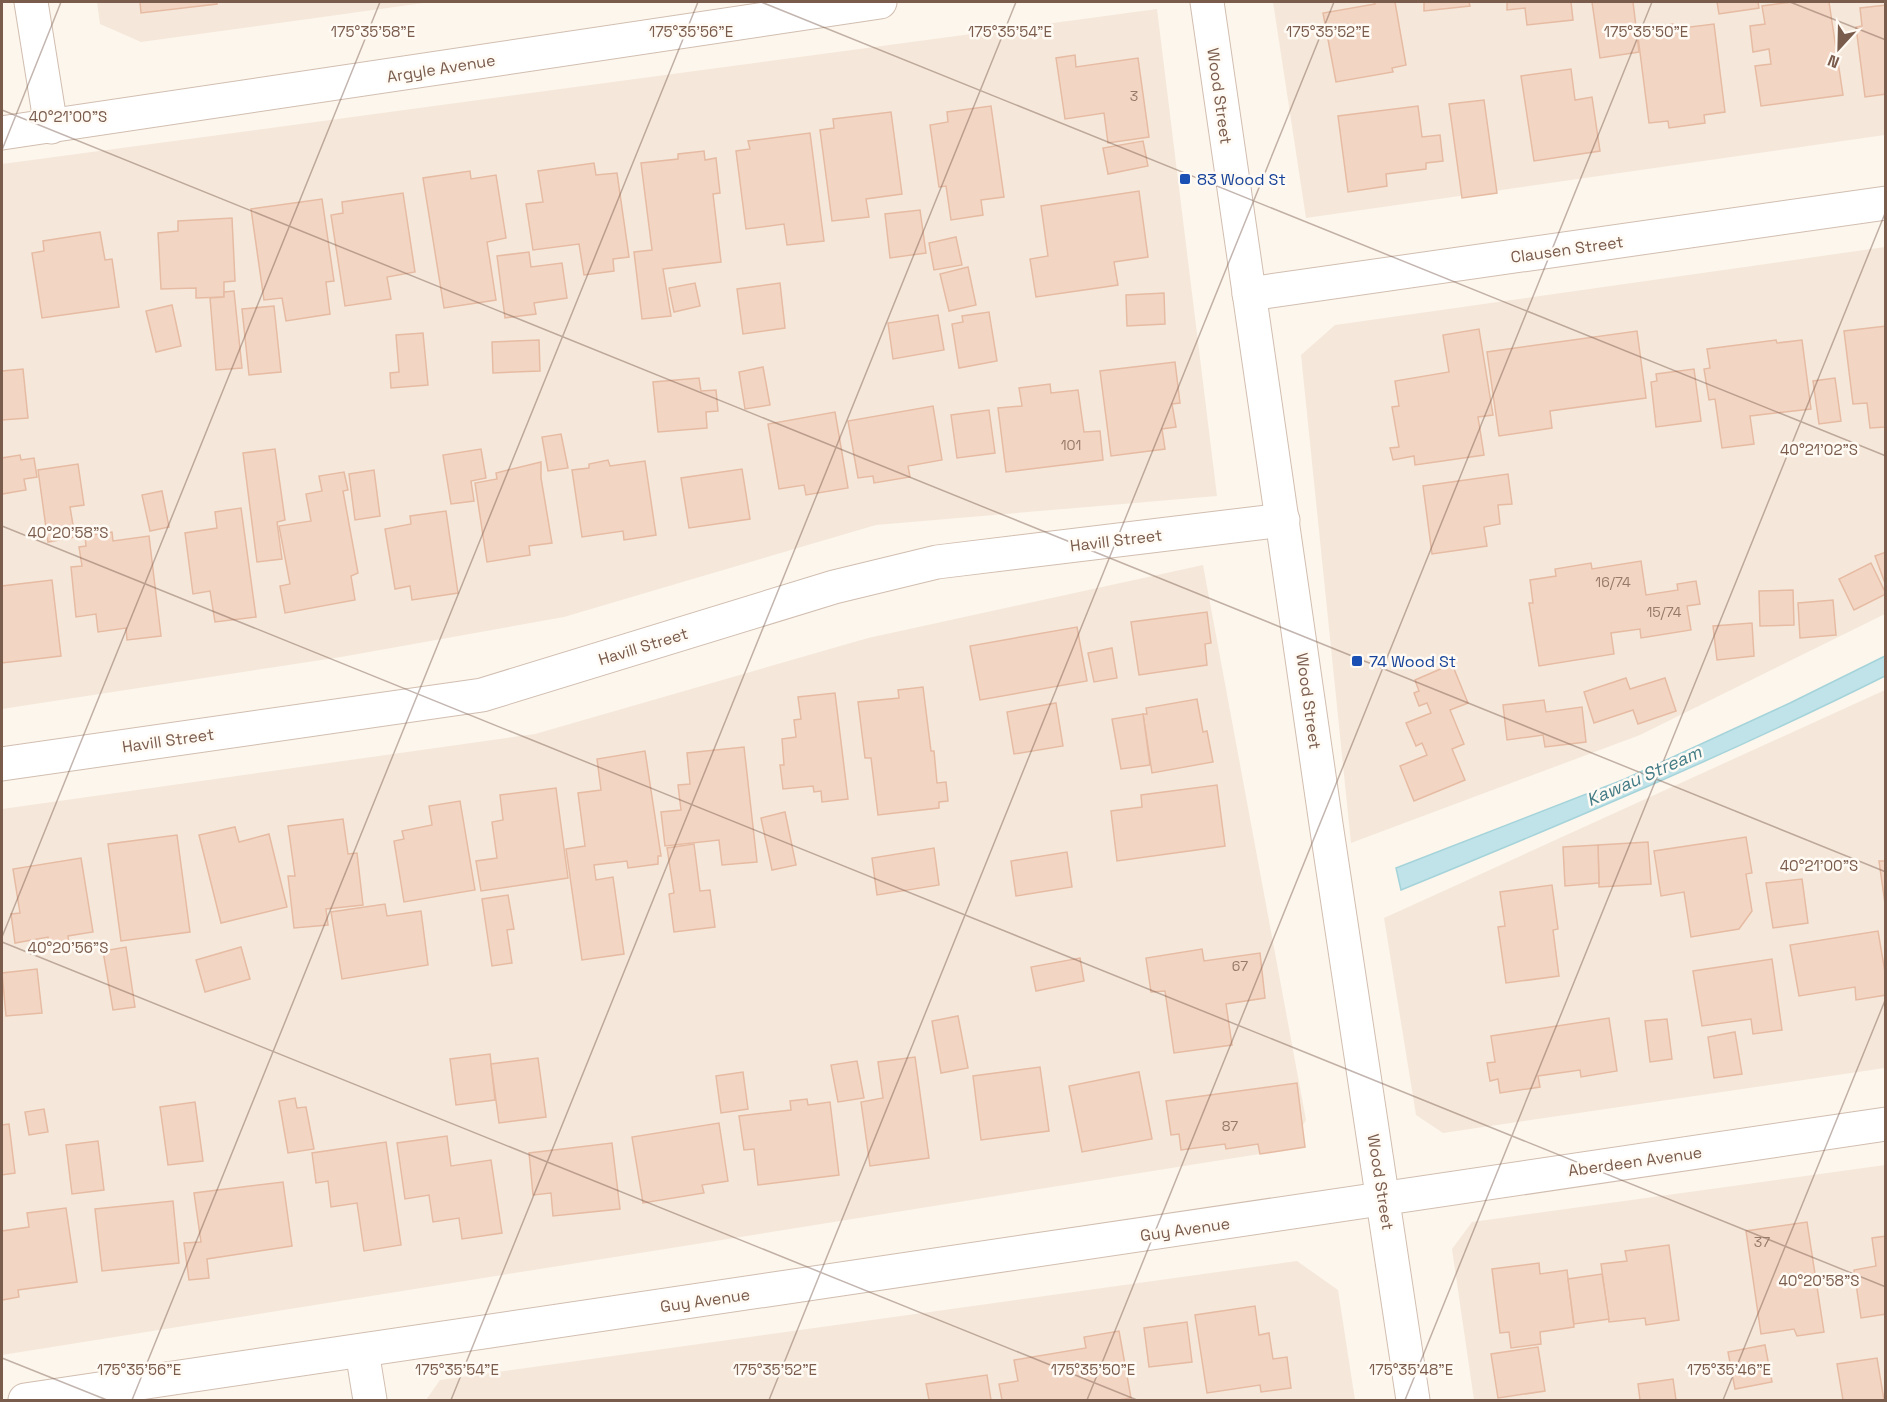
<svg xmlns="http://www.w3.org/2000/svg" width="1887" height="1402" viewBox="0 0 1887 1402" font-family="'Space Grotesk',sans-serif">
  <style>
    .residential { fill: #f5e8da }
    .water { fill: #bfe3e8; stroke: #a5d3da; stroke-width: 1.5 }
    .building { fill: #f3d5c3; stroke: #e6bba3; stroke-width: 1.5 }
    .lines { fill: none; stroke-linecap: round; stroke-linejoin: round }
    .minor-casing { stroke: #d1beb0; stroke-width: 35 }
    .minor { stroke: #fff; stroke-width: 33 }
    .ticks { fill: none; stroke: #7a5c4d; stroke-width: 1.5; stroke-opacity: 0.45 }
    .transit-dot { fill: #1a4fb4; stroke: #fffaf3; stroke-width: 2 }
    .labels { text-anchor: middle; stroke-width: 5; stroke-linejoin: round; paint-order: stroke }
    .number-label { font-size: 14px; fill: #987a6a }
    .street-label { font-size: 16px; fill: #7a5c4d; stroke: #fffaf3 }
    .transit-label { font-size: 16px; fill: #164399; stroke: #fffaf3; text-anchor: start }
    .water-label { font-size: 18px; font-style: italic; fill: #437c86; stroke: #fffaf3 }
    .ticks-label { font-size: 15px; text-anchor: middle; fill: #7a5c4d; stroke: #fffaf3; stroke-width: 5; stroke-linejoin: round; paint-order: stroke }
  </style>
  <rect width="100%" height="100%" fill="#fdf6ec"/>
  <g class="residential">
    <path d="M97,2H431L141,42L100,24Z"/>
    <path d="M1273,2H1885V135L1306,218Z"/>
    <path d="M1157,9L1217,496L876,525L564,617L341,657L2,709V164Z"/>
    <path d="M1885,247V614L1640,735L1351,843L1301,355L1335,325Z"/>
    <path d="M1203,565L1306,1120L1290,1149L2,1355V809L535,734L868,638Z"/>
    <path d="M1885,690V1068L1443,1133L1416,1115L1384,918Z"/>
    <path d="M1885,1165V1400H1474L1452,1249L1472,1222Z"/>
    <path d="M1297,1261L1338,1290L1355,1400H426L440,1380Z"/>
  </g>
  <path class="water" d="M1885,656V676C1727,755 1565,823 1401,890L1396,868L1625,779L1790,703Z"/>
  <g class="building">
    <path d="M140,2H217V4L141,13Z"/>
    <path d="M1374,2H1395L1406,65L1392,68L1393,72L1336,82L1323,13L1375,4Z"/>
    <path d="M1424,2H1469L1470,6L1424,11Z"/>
    <path d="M1507,2H1571L1573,20L1527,25L1525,8L1507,10Z"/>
    <path d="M1592,2H1633L1639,52L1600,58Z"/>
    <path d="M1717,2H1758L1759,8L1719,14Z"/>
    <path d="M1792,2H1829L1843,95L1761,106L1755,66L1771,64L1769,49L1753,52L1750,26L1765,24L1762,6Z"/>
    <path d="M1886,5V94L1865,97L1856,27L1862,26L1860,8Z"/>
    <path d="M1673,24L1674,29L1714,24L1725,112L1704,115L1705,123L1669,128L1668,121L1649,123L1637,29Z"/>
    <path d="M1075,55L1076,67L1138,58L1149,137L1108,143L1104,113L1065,119L1056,58Z"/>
    <path d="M1571,69L1575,100L1592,97L1600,151L1534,161L1521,76Z"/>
    <path d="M1484,100L1497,193L1462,198L1449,104Z"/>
    <path d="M991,106L1004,197L981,200L983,215L951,220L946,186L939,187L930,125L948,122L947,112Z"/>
    <path d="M1418,106L1422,137L1440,135L1443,161L1426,163V169L1386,174L1387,186L1348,192L1338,116Z"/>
    <path d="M891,112L902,194L866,199L869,217L832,221L820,130L834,128L833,119Z"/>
    <path d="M810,133L824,241L787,245L784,224L746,229L736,151L750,149L748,141Z"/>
    <path d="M1143,141L1148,166L1108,174L1103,148Z"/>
    <path d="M704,151L705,160L716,158L720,193L713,194L721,262L663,269L671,316L642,319L634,252L652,250L641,163L678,159V154Z"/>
    <path d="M594,163L596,175L617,173L629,257L613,259L614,271L584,275L579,244L533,250L526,204L543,202L538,171Z"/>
    <path d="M470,171L471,179L496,175L506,238L487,242L496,300L444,308L423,178Z"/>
    <path d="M1139,191L1148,257L1114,262L1118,285L1036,297L1030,259L1048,256L1041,206Z"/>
    <path d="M403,193L415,272L387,277L391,299L345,306L331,215L343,213L342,202Z"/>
    <path d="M322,199L334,281L326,282L330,314L286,321L282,298L264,300L251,209Z"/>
    <path d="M920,210L926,253L890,258L885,214Z"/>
    <path d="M232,218L235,281L224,282V297L196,298V288L161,289L158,233L178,231V221Z"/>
    <path d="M100,232L105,260L112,259L119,307L42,318L32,253L44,251L43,241Z"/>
    <path d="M956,237L962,265L934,270L929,243Z"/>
    <path d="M529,252L531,267L562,263L567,298L534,303L536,314L505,318L497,256Z"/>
    <path d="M968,267L976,305L949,311L940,274Z"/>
    <path d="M695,283L700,306L674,312L669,288Z"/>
    <path d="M780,283L785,328L743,334L737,289Z"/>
    <path d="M234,291L242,368L216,370L210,298L224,297V292Z"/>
    <path d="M1164,293L1165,324L1127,326L1126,295Z"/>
    <path d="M172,305L181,346L156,352L146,311Z"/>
    <path d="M274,306L281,372L249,375L242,309Z"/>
    <path d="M989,312L997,361L959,368L952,324L963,322L962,316Z"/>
    <path d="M938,315L944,350L893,359L888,323Z"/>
    <path d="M1886,326V427L1870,428L1867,403L1853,404L1844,331Z"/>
    <path d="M1479,329L1493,415L1478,417L1484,455L1415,465L1414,456L1393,460L1390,448L1399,447L1392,407L1399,406L1395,381L1449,372L1443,335Z"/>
    <path d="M1637,331L1646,398L1550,411L1552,428L1499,436L1487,352Z"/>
    <path d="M423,333L428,385L391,388L390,373L399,372L396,335Z"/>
    <path d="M539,340L540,371L493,373L492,342Z"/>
    <path d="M1776,340L1777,343L1802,340L1811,409L1750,416L1754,444L1722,448L1715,399L1709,400L1704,369L1710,368L1707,349Z"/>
    <path d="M1175,362L1180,403L1172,404L1176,427L1162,429L1165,449L1111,456L1100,371Z"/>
    <path d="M763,367L770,405L745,409L739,372Z"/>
    <path d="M23,369L28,418L2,420V371Z"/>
    <path d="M1694,369L1701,421L1656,427L1651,382L1657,381L1656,374Z"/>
    <path d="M699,378L701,391L716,390L718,411L706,412L707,428L658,432L653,382Z"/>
    <path d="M1835,378L1841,421L1819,424L1813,381Z"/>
    <path d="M1050,384L1051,393L1078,390L1084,432L1100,431L1103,460L1006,472L998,408L1022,406L1019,388Z"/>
    <path d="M933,406L942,460L908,466L910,477L874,483L873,476L858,478L848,421Z"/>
    <path d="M989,410L995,453L957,458L951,415Z"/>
    <path d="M835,412L848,488L806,495L804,485L779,489L768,424Z"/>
    <path d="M561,434L568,468L548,471L542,437Z"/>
    <path d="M275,449L285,520L277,522L282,559L257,562L243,453Z"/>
    <path d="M481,449L486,478L471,481L474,501L451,504L443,455Z"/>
    <path d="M20,455L21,460L34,458L37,477L24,479L26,490L2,494V458Z"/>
    <path d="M608,460L610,466L645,461L656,535L624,540L623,531L582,537L572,470L589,468V464Z"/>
    <path d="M541,462V478L552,543L529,546L530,555L487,562L475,483L497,479L496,473Z"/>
    <path d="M78,464L84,505L70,507L75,537L48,542L38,470Z"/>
    <path d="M742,469L750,519L689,528L681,478Z"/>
    <path d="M374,470L380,516L355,520L349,474Z"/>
    <path d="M344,472L348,490L343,491L358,573L351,576L355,600L285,613L280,586L290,584L279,526L311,521L306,494L322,491L319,476Z"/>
    <path d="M1508,474L1512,504L1498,505L1500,524L1484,527L1487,546L1432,554L1423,486Z"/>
    <path d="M162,491L169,527L150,531L142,495Z"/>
    <path d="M241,508L256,617L215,622L210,591L193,594L185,533L217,528L215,512Z"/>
    <path d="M446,511L458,593L412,600L410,586L395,589L385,529L411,524L410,516Z"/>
    <path d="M112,532L113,541L149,536L161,636L127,640L126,628L98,632L96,614L76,617L71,567L82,566L79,547L86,546L85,536Z"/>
    <path d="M1886,552V586L1875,556Z"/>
    <path d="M1641,561L1646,595L1678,590L1677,584L1696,581L1700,604L1687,606L1691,630L1641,638L1640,629L1611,633L1614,654L1539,666L1529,603H1533L1530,580L1556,576L1555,569L1591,563L1592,569Z"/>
    <path d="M1871,563L1886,594L1854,610L1839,579Z"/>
    <path d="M52,580L61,656L2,663V586Z"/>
    <path d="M1793,590L1794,625L1760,626L1759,591Z"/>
    <path d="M1833,600L1836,635L1800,638L1798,603Z"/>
    <path d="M1207,612L1211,643L1205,644L1207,665L1139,675L1131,622Z"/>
    <path d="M1752,623L1754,656L1717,660L1713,626Z"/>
    <path d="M1077,627L1087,681L980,700L970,646Z"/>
    <path d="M1112,648L1117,678L1094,682L1088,653Z"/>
    <path d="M1452,664L1468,703L1450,710L1464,744L1452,749L1465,780L1414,801L1400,766L1427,755L1422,743L1416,746L1406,723L1431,713L1427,703L1419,706L1414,693L1419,691L1415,680Z"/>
    <path d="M1626,678L1630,689L1665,678L1676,711L1638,724L1633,710L1594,723L1584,692Z"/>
    <path d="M923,687L931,751H934L937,783L946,782L948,801L939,802V808L878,815L871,758H865L858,702L899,698L898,690Z"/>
    <path d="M835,693L848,799L822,802L821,791L814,792L813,786L783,789L780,765H784L782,739L796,737L794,720L801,719L798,697Z"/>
    <path d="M1197,699L1203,732L1207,731L1213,762L1152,773L1143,714H1147L1146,708Z"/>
    <path d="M1544,700L1546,712L1582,707L1586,742L1545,747L1543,735L1507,740L1503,705Z"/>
    <path d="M1056,703L1063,746L1014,754L1007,712Z"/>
    <path d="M1143,714L1150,765L1121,769L1112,719Z"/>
    <path d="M744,747L757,862L722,865L719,840L665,846L661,812L681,810L678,785L690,784L687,753Z"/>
    <path d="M645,751L661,856H658V864L628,868L627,861L594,865L596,880L613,877L624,954L582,960L566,849L585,846L578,793L601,790L597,759Z"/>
    <path d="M1217,785L1225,846L1117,861L1111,811L1142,807L1141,795Z"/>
    <path d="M556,788L568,878L481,891L476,861L497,858L492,822L503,820L500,795Z"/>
    <path d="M460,801L475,890L404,902L394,841L404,839L402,831L432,825L429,806Z"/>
    <path d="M785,812L796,865L772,870L761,818Z"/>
    <path d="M343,819L348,854L357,853L363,905L326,909L328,925L294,928L288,876H295L288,826Z"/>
    <path d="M235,827L239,842L269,834L287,907L221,923L199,835Z"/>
    <path d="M177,835L190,932L121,941L108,844Z"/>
    <path d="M1746,837L1752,873L1746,874L1752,911L1739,929L1691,937L1684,892L1661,896L1654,851Z"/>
    <path d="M1648,842L1651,884L1599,887L1598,845Z"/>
    <path d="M694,844L700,891L710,890L715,927L674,932L669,894L674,893L667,848Z"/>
    <path d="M1598,845L1599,883L1565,886L1563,847Z"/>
    <path d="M934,848L939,885L877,895L872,858Z"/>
    <path d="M1067,852L1072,887L1016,896L1011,861Z"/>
    <path d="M81,858L93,932L68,936L69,945L50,947L48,937L15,943L11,914L20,913L13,869Z"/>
    <path d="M1879,861H1886V911Z"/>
    <path d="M1802,879L1808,923L1773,928L1766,883Z"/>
    <path d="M1552,885L1558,929L1553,930L1559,976L1506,983L1498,927L1505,926L1500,892Z"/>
    <path d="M508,895L514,929L507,930L512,963L492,966L482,899Z"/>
    <path d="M385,904L387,916L421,911L428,965L342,979L331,912Z"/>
    <path d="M1878,931L1886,978V995L1856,1000L1855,987L1799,996L1790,945Z"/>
    <path d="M126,947L135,1007L113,1010L103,951Z"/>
    <path d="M241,947L250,979L205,992L196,960Z"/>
    <path d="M1202,949L1204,961L1260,953L1265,998L1226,1004L1232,1045L1174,1053L1165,991L1151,992L1146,958Z"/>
    <path d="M1080,958L1084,981L1036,991L1031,967Z"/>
    <path d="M1772,959L1782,1030L1753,1034L1751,1019L1702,1026L1693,971Z"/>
    <path d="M37,969L42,1013L6,1016L2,973Z"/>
    <path d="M958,1016L968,1068L941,1073L932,1021Z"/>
    <path d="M1609,1018L1617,1071L1581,1077L1580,1070L1538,1076L1540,1087L1500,1093L1498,1079L1490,1081L1487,1063L1495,1062L1491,1036Z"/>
    <path d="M1667,1019L1672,1059L1650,1062L1645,1021Z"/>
    <path d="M1735,1032L1742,1074L1714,1078L1708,1037Z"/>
    <path d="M490,1054L495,1100L456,1105L450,1059Z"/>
    <path d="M915,1057L929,1158L870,1166L861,1102L883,1098L878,1062Z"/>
    <path d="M538,1058L546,1117L499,1123L491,1064Z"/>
    <path d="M857,1061L864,1098L838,1102L831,1065Z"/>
    <path d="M1040,1067L1049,1131L981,1140L973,1076Z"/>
    <path d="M743,1072L748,1109L721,1113L716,1076Z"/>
    <path d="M1139,1072L1152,1139L1082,1152L1069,1086Z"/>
    <path d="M1297,1083L1305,1147L1260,1154L1258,1144L1226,1149L1225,1144L1181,1150L1179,1134L1171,1135L1166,1101Z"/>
    <path d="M295,1098L297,1108L306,1107L314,1149L288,1153L279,1101Z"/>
    <path d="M807,1099L808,1105L830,1102L839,1175L758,1185L754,1149L744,1150L739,1116L791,1110L790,1101Z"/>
    <path d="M195,1102L203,1161L168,1165L160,1107Z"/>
    <path d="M44,1109L48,1132L29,1135L25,1112Z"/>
    <path d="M719,1123L728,1181L702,1185L704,1193L643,1203L632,1137Z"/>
    <path d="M9,1124L15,1173L2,1175V1125Z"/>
    <path d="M447,1136L451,1166L491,1160L502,1233L462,1239L459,1218L433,1222L429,1195L405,1199L397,1143Z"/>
    <path d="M98,1141L104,1190L72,1194L66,1145Z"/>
    <path d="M386,1142L401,1245L364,1251L357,1203L331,1207L328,1181L316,1183L312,1153Z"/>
    <path d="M612,1143L620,1209L553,1216L551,1193L533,1195L529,1153Z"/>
    <path d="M283,1182L292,1246L207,1259L209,1278L189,1280L184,1243L201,1242L194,1193Z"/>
    <path d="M173,1201L179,1263L102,1271L95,1209Z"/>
    <path d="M66,1208L77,1282L18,1290L19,1297L2,1300V1231L29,1227L27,1213Z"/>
    <path d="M1807,1222L1824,1332L1797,1336L1794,1329L1761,1334L1746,1231Z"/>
    <path d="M1886,1236V1314L1861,1318L1854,1270L1876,1266L1872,1238Z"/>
    <path d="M1669,1245L1679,1320L1646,1325L1645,1318L1609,1322L1601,1264L1627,1261L1625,1251Z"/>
    <path d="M1539,1263L1540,1274L1567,1270L1574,1327L1540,1332L1541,1344L1511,1348L1509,1332L1500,1333L1492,1269Z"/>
    <path d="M1602,1274L1609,1319L1574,1324L1568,1279Z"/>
    <path d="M1255,1306L1259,1335L1269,1333L1273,1359L1287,1357L1291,1388L1261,1392L1260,1385L1207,1393L1195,1315Z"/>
    <path d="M1187,1322L1192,1362L1149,1367L1144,1328Z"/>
    <path d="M1119,1331L1131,1398L1118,1400H1002L999,1384L1018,1381L1014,1360L1086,1348L1084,1337Z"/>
    <path d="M1765,1345L1772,1382L1735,1389L1728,1352Z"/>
    <path d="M1538,1347L1545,1391L1498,1398L1491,1354Z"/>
    <path d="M1877,1358L1884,1400H1843L1837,1364Z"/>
    <path d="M987,1375L991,1400H929L926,1384Z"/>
    <path d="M1673,1379L1676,1400H1640L1638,1384Z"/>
  </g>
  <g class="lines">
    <defs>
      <g id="minor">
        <path d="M31,2L51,127"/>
        <path d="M1207,2L1326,824L1413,1400"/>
        <path d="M2,133L880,2"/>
        <path d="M1249,294L1886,203"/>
        <path d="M2,764L482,695L834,587L937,562L1283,520"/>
        <path d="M362,1351L370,1400"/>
        <path d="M25,1400L1886,1124"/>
      </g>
    </defs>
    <use href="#minor" class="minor-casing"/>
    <use href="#minor" class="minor"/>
  </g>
  <path class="ticks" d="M761,2L1886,456M1790,2L1886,40M2,110L1886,872M2,150L61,2M2,526L1886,1287M2,937L380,2M2,942L1137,1400M2,1358L107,1400M132,1400L698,2M451,1400L1016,2M769,1400L1334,2M1087,1400L1652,2M1405,1400L1886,211M1723,1400L1886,998"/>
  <g class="transit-dot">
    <rect x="1179" y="173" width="12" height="12" rx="3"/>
    <rect x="1351" y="655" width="12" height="12" rx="3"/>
  </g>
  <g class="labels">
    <g class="number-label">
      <text x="1134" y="101">3</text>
      <text x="1071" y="450">101</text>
      <text x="1613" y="587">16/74</text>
      <text x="1664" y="617">15/74</text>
      <text x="1240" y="971">67</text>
      <text x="1230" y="1131">87</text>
      <text x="1762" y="1247">37</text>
    </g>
    <g class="street-label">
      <text transform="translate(441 68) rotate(-9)" y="6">Argyle Avenue</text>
      <text transform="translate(1220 96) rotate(82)" y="6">Wood Street</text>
      <text transform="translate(1567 249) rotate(-8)" y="6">Clausen Street</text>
      <text transform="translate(1116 540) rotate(-7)" y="6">Havill Street</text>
      <text transform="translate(643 646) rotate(-17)" y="6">Havill Street</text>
      <text transform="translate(1309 701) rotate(82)" y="6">Wood Street</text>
      <text transform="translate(168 740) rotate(-8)" y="6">Havill Street</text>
      <text transform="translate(1635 1161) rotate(-8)" y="6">Aberdeen Avenue</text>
      <text transform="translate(1381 1182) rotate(81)" y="6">Wood Street</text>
      <text transform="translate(1185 1229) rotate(-8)" y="6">Guy Avenue</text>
      <text transform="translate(705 1300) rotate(-8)" y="6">Guy Avenue</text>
    </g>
    <g class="transit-label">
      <text x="1197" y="185">83 Wood St</text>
      <text x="1369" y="667">74 Wood St</text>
    </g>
    <g class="water-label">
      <text transform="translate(1644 776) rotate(-24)" y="6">Kawau Stream</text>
    </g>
  </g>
  <g class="ticks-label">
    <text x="691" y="37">175°35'56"E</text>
    <text x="373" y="37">175°35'58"E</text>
    <text x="1010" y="37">175°35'54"E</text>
    <text x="1328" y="37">175°35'52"E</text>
    <text x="1646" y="37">175°35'50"E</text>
    <text x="68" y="122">40°21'00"S</text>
    <text x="1819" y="455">40°21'02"S</text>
    <text x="68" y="538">40°20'58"S</text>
    <text x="1819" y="871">40°21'00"S</text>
    <text x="68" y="953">40°20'56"S</text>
    <text x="1819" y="1286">40°20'58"S</text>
    <text x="139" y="1375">175°35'56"E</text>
    <text x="457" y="1375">175°35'54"E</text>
    <text x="775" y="1375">175°35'52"E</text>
    <text x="1093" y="1375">175°35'50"E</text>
    <text x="1411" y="1375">175°35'48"E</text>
    <text x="1729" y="1375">175°35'46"E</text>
  </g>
  <rect width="1887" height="1402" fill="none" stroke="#7a5c4d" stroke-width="6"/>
  <g transform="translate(1839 48) rotate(202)" stroke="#fffaf3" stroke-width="4.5" paint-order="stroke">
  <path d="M0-4.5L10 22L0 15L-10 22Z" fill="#7a5c4d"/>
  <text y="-9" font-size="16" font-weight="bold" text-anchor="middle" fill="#7a5c4d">N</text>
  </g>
</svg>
